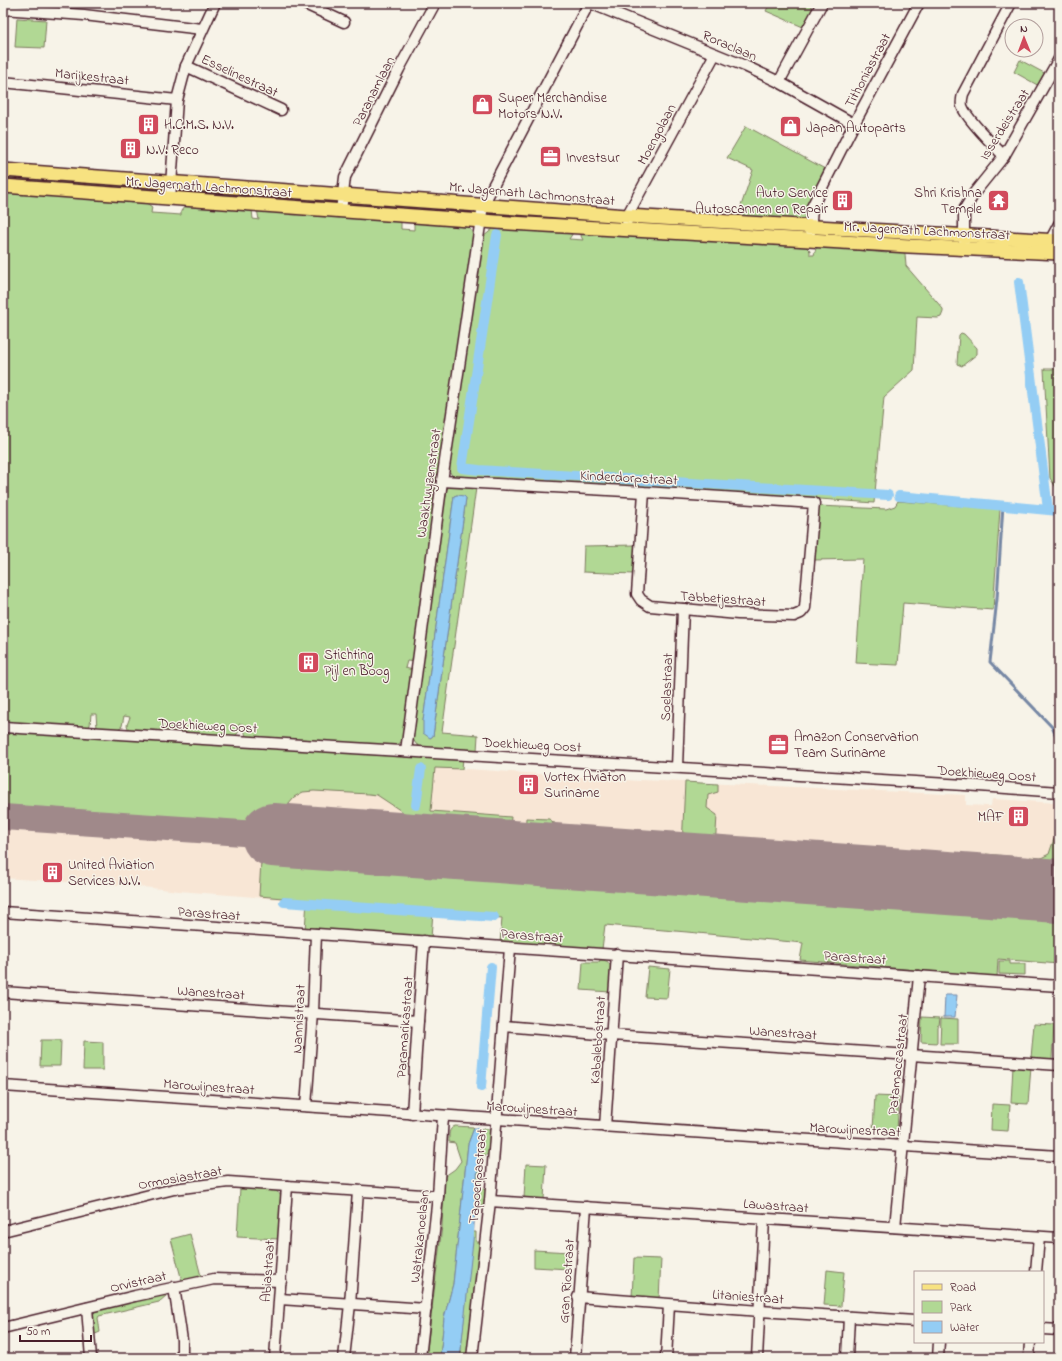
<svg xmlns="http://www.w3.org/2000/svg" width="1062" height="1361" viewBox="0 0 1062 1361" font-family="'Indie Flower',sans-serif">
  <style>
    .built { fill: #f8e6d5 }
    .green { fill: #b1d894; stroke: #7e7c60; fill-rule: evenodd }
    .water { fill: #94cdf4; stroke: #7687a4 }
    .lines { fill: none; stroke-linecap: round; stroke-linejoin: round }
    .stream { stroke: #7687a4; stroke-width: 3 }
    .canal { stroke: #94cdf4; stroke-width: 10 }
    .taxiway { stroke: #a0898a; stroke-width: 26 }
    .runway { stroke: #a0898a; stroke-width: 64 }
    .minor-casing { stroke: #4a1f2b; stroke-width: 13 }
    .major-casing { stroke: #4a1f2b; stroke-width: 16 }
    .minor { stroke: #f7f3e8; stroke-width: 10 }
    .major { stroke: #f7e281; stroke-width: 13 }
    .labels { text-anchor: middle; stroke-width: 3; stroke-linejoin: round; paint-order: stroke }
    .street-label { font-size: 14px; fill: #4a1f2b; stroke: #f7f3e8 }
    .poi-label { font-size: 14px; fill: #4a1f2b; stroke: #f7f3e8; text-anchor: start }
  </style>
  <rect width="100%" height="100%" fill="#f7f3e8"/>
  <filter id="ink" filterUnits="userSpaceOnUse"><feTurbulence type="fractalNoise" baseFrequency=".025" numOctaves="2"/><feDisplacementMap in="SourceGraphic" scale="8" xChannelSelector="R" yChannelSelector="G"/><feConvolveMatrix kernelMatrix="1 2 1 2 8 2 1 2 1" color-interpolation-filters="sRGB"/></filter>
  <g filter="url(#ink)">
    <path class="built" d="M3,737L640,781L641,780L966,795V805L988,806H991L992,799L1059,803V964L804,943L687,932L179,891L134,886L3,878Z"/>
    <g class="green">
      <path d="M770,3H810C816,10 807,20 803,27L766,11Z"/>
      <path d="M17,18L46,20L44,48L15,47Z"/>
      <path d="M1020,60L1048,75L1041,87L1014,72Z"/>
      <path d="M746,126L825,169L809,204L807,215L803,219L737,218L753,170L727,158Z"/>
      <path d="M3,174L163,188L164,190L163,192L3,182Z"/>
      <path d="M3,190L145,202L152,207L151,213L181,215V211L185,206L252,210L253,219L259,220L257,209L401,220V229L414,230V223L468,227C472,230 473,235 473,240L438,492H430V495H436L416,662L407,661L405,668L413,670L404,741L394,746L246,737L243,724H239V731L235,737L129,731L127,725L130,717L124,716L122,726L117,730L97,728L96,714H91L90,725L88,728L3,723Z"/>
      <path d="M185,190L335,200L334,204L184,194Z"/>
      <path d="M356,202L465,210L464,213H455L358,207Z"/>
      <path d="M495,212L574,219L573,221L493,216V214Z"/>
      <path d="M494,228L573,233L569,239L583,240L581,236L583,231L806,247L810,251V255H814L816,248L821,247L887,253L888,250L904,252L905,254L906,266L943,309V312L941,317L938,318L917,317L914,370L884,397L874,503L725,492L453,477L448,469L483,237Z"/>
      <path d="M961,333L964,334L977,348V354L962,366L957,364L959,335Z"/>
      <path d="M1044,369H1059V492L1050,478Z"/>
      <path d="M452,485L476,488L442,732L478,735L477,751L423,748L416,744L413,739L445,494L448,487ZM457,495L466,498L433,736L430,738L423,721L454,496Z"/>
      <path d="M898,501L1000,509L993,610L903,603L898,665L856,663L863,559L814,560L818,506L886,509L895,506Z"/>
      <path d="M636,545L634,574L583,572L584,546Z"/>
      <path d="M3,731L463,758L462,769L435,768L431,811L511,817L509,838L430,830L377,795L369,794L314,791L303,792L294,797L288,804L281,822L264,824L51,808L50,816L3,812Z"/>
      <path d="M685,782L718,784V792L708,795L707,808L717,815L715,849L682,847Z"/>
      <path d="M526,818L549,819L567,832L569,842L525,838Z"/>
      <path d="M1054,839L1057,840L1055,864L1044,873L1028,871L1030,857L1041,858L1049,854Z"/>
      <path d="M986,854L1018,857L1017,872L985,870Z"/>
      <path d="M261,860L1059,917V964L998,959L997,977L800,960L803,943L687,932L605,925L602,949L500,943L502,918L433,912L431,938L305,930L307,900L259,896Z"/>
      <path d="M600,960C605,960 609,961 611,967L610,992L581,990L583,962H599Z"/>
      <path d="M999,961H1010V964H1025V975L999,974Z"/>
      <path d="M648,967L670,969L667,998L645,997Z"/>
      <path d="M922,1017L940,1018L939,1025L937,1026V1043L921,1042Z"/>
      <path d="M941,1018L958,1019V1044H940Z"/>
      <path d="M1034,1024L1054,1025L1052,1059L1031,1058Z"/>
      <path d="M41,1040H61L60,1066H40Z"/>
      <path d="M84,1041L103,1042V1070H83Z"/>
      <path d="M1013,1066L1031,1067L1028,1104L1011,1103Z"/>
      <path d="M875,1096L899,1097L897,1130L873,1129Z"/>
      <path d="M992,1104L1010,1105L1008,1131L991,1130Z"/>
      <path d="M455,1126L473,1127L474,1128L468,1144L453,1284L444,1318L440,1358H426L442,1226L445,1176L455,1169L461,1161L455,1143L449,1142C449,1135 448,1129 455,1126Z"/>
      <path d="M482,1129H491L490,1155H483L480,1187L487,1191L485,1206L475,1205L480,1131Z"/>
      <path d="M526,1164L546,1165L544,1199L524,1198Z"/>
      <path d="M240,1188C253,1188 274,1184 282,1197L279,1239L237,1237Z"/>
      <path d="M473,1232H476V1242H482L468,1358H460Z"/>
      <path d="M190,1234L201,1276L182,1281L171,1239Z"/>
      <path d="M534,1250L570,1252L569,1269L534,1267Z"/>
      <path d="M634,1258L661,1259L659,1299L632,1297Z"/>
      <path d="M827,1270L844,1272L841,1306L824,1305Z"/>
      <path d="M162,1294L167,1295L159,1302L99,1316L98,1318L100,1332L93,1335L92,1316L97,1309Z"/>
    </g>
    <g class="water">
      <path d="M457,495L464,496L466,498L433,736L430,738L423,733V721L454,496Z"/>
      <path d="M945,995H957L955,1017H944Z"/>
      <path d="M474,1128H479L480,1131L473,1241L460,1358H440L444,1318L453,1284L468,1144Z"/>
    </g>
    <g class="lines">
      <path class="stream" d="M1003,505L997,599L990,662L1052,727L1059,742"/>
      <g class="canal">
        <path d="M497,235L462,468L479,470L888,495"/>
        <path d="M1019,282L1048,509"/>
        <path d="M899,496L1059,511"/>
        <path d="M416,805L421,769"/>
        <path d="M284,902L494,917"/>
        <path d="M481,1087L491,967"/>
      </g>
      <path class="taxiway" d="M3,817L273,835"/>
      <path class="runway" d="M273,835L1059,891"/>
      <defs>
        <g id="minor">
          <path d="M303,3L344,22"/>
          <path d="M590,3L745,66L779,82L854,124"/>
          <path d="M3,9L84,15L202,29"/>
          <path d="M186,66L281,110"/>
          <path d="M3,82L177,100"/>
          <path d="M779,82L822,3"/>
          <path d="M1004,156C994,146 966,118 962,106C961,102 962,98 963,94L1011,3"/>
          <path d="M170,199L177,100L186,66L215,3"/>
          <path d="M341,211L345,177L399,69L435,3"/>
          <path d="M627,221V216L715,54"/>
          <path d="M810,233L812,207L854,124L919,3"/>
          <path d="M1050,241L1059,224"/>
          <path d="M964,242V210L975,192L1004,156L1059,59"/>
          <path d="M442,481L644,492L814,503L805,608L801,613L794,616L738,614L650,606L641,600L637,594L644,492"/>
          <path d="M3,727L965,785L1059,792"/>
          <path d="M406,751L442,481L483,205L589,3"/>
          <path d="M677,767L683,609"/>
          <path d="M3,912L1059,986"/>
          <path d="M3,992L418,1021"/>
          <path d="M504,1026L611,1035L1059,1065"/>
          <path d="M3,1086C355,1111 707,1133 1059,1156"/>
          <path d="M306,1106L313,1013L316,934"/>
          <path d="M412,1114L418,1021L424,941"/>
          <path d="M605,1127L617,954"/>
          <path d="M490,1201L1059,1238"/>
          <path d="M895,1227L919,976"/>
          <path d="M3,1231L174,1189L228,1182L438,1196"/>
          <path d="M1036,1272L1039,1237"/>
          <path d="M174,1287L182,1340V1358"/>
          <path d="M578,1297L760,1311L915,1321"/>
          <path d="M280,1299L426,1309"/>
          <path d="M87,1308L91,1358"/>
          <path d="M3,1328L135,1296L214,1279L281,1281"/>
          <path d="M1043,1329L1059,1330"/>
          <path d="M275,1358L287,1186"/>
          <path d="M344,1358L350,1304L358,1191"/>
          <path d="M420,1358L438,1196L443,1116"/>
          <path d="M472,1358L490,1201L510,948"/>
          <path d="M575,1358L586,1207"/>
          <path d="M666,1358L669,1305"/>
          <path d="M757,1358L764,1219"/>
          <path d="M847,1358L849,1317"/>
          <path d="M938,1358L939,1342"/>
          <path d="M1029,1358L1030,1342"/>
        </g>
        <g id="major">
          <path d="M3,170L627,216L1059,241"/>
          <path d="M3,186L510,223L809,240L909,246L1059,253"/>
        </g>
      </defs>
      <use href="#minor" class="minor-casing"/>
      <use href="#major" class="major-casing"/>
      <use href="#minor" class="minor"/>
      <use href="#major" class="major"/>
    </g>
  </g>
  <defs>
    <symbol id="shop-square" viewBox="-11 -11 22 22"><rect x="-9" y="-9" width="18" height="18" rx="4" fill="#d1495b" stroke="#f7f3e8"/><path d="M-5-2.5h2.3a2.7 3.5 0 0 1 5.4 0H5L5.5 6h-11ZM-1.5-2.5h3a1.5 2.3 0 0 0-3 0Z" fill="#fff"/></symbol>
    <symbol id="building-square" viewBox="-11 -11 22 22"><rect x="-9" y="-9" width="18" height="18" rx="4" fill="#d1495b" stroke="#f7f3e8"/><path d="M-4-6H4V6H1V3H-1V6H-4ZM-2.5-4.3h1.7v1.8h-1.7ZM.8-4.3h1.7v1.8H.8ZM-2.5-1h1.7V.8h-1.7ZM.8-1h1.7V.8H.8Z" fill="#fff"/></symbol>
    <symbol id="office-square" viewBox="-11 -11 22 22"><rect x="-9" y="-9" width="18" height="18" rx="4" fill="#d1495b" stroke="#f7f3e8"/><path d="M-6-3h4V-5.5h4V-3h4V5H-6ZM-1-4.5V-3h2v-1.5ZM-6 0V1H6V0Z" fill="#fff"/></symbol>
    <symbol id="temple-square" viewBox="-11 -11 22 22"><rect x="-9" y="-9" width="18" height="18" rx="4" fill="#d1495b" stroke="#f7f3e8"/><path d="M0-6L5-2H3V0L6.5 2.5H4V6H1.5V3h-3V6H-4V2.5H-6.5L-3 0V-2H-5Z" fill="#fff"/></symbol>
  </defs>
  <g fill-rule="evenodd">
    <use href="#shop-square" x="470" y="92" width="25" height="25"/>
    <use href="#building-square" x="136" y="112" width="25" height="25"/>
    <use href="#shop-square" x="778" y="114" width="25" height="25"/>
    <use href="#building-square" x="118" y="136" width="25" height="25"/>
    <use href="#office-square" x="538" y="144" width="25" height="25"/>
    <use href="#building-square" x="830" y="188" width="25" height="25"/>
    <use href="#temple-square" x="986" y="188" width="25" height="25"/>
    <use href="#building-square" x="296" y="650" width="25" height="25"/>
    <use href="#office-square" x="766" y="732" width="25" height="25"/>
    <use href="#building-square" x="516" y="772" width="25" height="25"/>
    <use href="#building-square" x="1006" y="804" width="25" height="25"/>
    <use href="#building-square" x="40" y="860" width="25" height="25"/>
  </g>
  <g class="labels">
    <g class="street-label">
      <text transform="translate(730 45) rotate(23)" y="5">Roraclaan</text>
      <text transform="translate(867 70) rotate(-62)" y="5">Tithoniastraat</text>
      <text transform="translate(240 75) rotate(25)" y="5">Esselinestraat</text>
      <text transform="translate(92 76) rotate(6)" y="5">Marijkestraat</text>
      <text transform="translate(373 91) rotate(-63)" y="5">Paranamlaan</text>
      <text transform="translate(1004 124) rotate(-58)" y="5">Isserdeistraat</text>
      <text transform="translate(656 134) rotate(-62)" y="5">Moengolaan</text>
      <text transform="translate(209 186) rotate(4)" y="5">Mr. Jagernath Lachmonstraat</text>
      <text transform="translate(532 193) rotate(5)" y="5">Mr. Jagernath Lachmonstraat</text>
      <text transform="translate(927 230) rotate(3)" y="5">Mr. Jagernath Lachmonstraat</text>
      <text transform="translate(629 477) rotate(3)" y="5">Kinderdorpstraat</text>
      <text transform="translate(428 483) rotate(-82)" y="5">Waakhuyzenstraat</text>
      <text transform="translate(723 598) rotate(4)" y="5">Tabbetjestraat</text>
      <text transform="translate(666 687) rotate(-88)" y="5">Soelastraat</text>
      <text transform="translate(208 725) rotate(3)" y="5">Doekhieweg Oost</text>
      <text transform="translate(532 744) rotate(3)" y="5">Doekhieweg Oost</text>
      <text transform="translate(987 773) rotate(4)" y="5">Doekhieweg Oost</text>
      <text transform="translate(209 913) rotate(4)" y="5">Parastraat</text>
      <text transform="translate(532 935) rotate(4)" y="5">Parastraat</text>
      <text transform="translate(855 957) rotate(4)" y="5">Parastraat</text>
      <text transform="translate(211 992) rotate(4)" y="5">Wanestraat</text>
      <text transform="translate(298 1019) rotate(-87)" y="5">Nannistraat</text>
      <text transform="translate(404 1027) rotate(-86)" y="5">Paramarikastraat</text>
      <text transform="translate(783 1032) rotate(4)" y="5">Wanestraat</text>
      <text transform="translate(597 1040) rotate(-86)" y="5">Kabalebostraat</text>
      <text transform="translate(897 1064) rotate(-84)" y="5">Patamaccastraat</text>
      <text transform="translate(209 1086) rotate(4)" y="5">Marowijnestraat</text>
      <text transform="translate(532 1108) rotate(4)" y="5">Marowijnestraat</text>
      <text transform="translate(855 1129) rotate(3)" y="5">Marowijnestraat</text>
      <text transform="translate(477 1176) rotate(-85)" y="5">Tapoeripastraat</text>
      <text transform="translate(180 1177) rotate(-10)" y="5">Ormosiastraat</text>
      <text transform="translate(776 1205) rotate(4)" y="5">Lawastraat</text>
      <text transform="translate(419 1236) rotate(-84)" y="5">Watrakanoelaan</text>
      <text transform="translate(267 1271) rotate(-86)" y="5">Abiastraat</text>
      <text transform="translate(138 1281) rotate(-13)" y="5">Orvistraat</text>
      <text transform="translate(566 1281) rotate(-86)" y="5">Gran Riostraat</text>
      <text transform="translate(748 1296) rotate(4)" y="5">Litaniestraat</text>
    </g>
    <g class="poi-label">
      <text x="498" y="102">Super Merchandise<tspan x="498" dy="16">Motors N.V.</tspan></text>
      <text x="164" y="129">H.C.M.S. N.V.</text>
      <text x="806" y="132">Japan Autoparts</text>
      <text x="146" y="154">N.V. Reco</text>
      <text x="566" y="162">Investsur</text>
      <text x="828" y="197" text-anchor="end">Auto Service<tspan x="828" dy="16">Autoscannen en Repair</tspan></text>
      <text x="982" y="197" text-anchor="end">Shri Krishna<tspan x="982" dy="16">Temple</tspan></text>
      <text x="324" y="659">Stichting<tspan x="324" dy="16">Pijl en Boog</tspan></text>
      <text x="794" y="741">Amazon Conservation<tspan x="794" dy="16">Team Suriname</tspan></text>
      <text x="544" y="781">Vortex Aviaton<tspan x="544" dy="16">Suriname</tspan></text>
      <text x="1004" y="821" text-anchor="end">MAF</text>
      <text x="68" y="869">United Aviation<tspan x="68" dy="16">Services N.V.</tspan></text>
    </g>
  </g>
  <rect width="1062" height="1361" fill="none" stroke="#f7f3e8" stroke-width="16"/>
  <rect x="8" y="8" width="1046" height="1345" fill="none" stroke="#4a1f2b" stroke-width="1.5" filter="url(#ink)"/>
  <rect x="914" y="1271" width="130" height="72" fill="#f7f3e8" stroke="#b29e9c"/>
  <rect x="922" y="1284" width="20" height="6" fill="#f7e281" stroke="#b29e9c"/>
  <text x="950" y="1291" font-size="12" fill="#4a1f2b">Road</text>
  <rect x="922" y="1301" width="20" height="12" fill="#b1d894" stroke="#b29e9c"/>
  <text x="950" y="1311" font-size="12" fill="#4a1f2b">Park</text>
  <rect x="922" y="1321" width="20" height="12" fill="#94cdf4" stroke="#b29e9c"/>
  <text x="950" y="1331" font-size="12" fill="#4a1f2b">Water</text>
  <g transform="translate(1024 38) rotate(359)"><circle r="19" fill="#f7f3e8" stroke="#b29e9c"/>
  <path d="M0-3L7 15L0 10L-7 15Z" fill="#d1495b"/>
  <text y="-6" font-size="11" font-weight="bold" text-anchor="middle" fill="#4a1f2b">N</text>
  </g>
  <path d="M20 1335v6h71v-6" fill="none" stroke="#4a1f2b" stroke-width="2"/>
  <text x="26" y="1335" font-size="12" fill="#4a1f2b" stroke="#f7f3e8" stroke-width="3" paint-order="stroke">50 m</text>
</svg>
